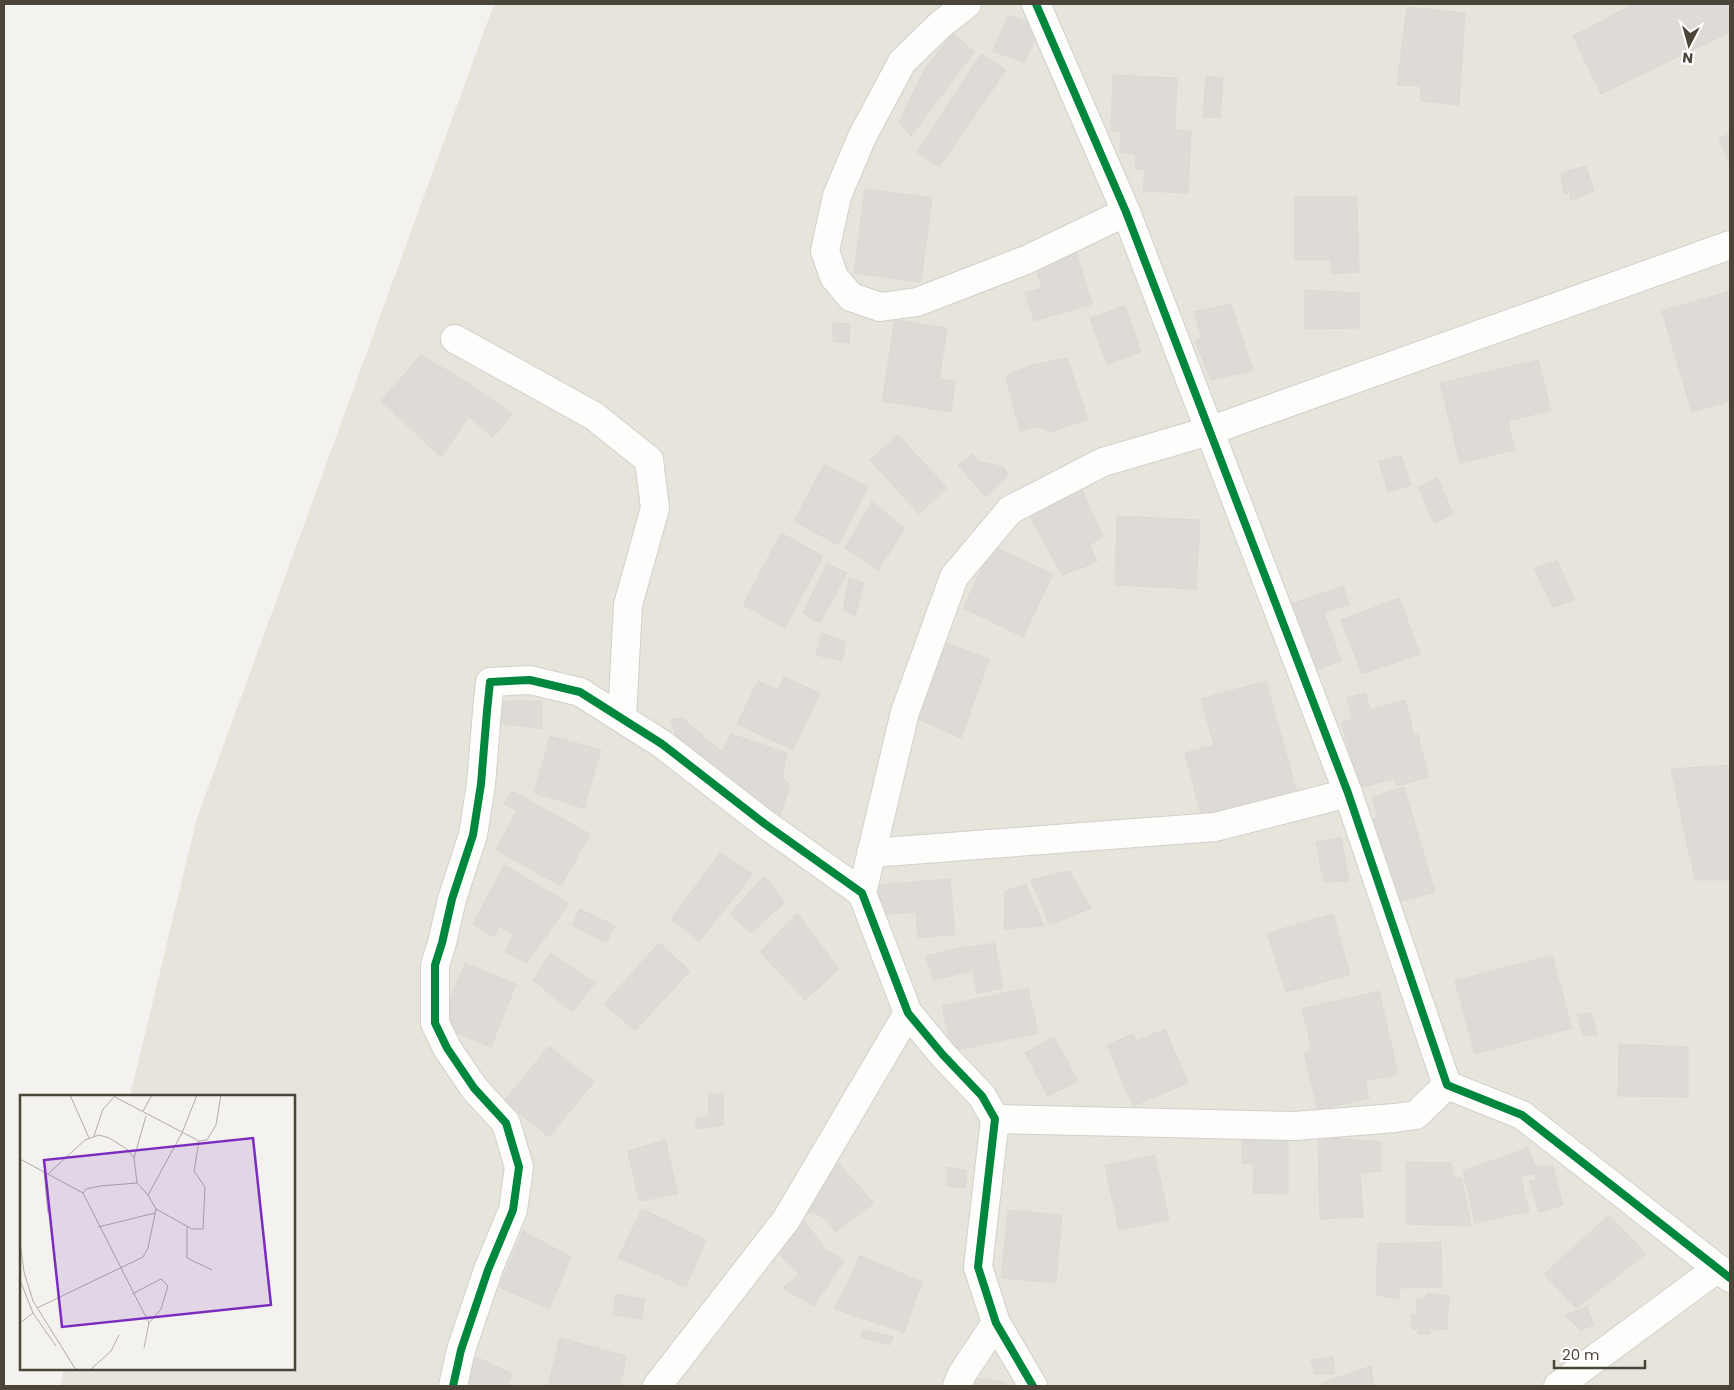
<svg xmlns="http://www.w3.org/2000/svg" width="1734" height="1390" viewBox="0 0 1734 1390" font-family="Poppins,sans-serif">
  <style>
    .residential { fill: #e7e4dc }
    .building { fill: #dedbd6; stroke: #dcd9d4 }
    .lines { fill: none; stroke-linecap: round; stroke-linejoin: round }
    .street-casing { stroke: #d2d0cb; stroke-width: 30 }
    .street { stroke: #fdfdfc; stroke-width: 28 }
    .cycleway-casing { stroke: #fff; stroke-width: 11 }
    .cycleway { stroke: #00873e; stroke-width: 8 }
    .inset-road { fill: none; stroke: #b0aca6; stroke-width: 1 }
    .view { fill: #7b2cbf; fill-opacity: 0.15; stroke: #7b2cbf; stroke-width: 2.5 }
    .inset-edge { fill: none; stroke: #4b4439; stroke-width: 2.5 }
  </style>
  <rect width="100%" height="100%" fill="#f4f2ee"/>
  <path class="residential" d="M494,4H1730V1386H60L64,1369H294V1096H130L197,818Z"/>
  <g class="building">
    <path d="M1634,4H1730V32L1601,94L1573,36Z"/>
    <path d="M1407,7L1465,13L1459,105L1421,101L1420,86L1397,85Z"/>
    <path d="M1008,15L1040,27L1025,63L993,51Z"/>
    <path d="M953,33L974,52L911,136L899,122L925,69Z"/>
    <path d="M981,54L1006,70L939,167L917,152Z"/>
    <path d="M1113,75L1177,78L1175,130L1191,131L1188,193L1143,191L1145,169H1135L1136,154L1120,152L1121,131H1111Z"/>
    <path d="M1206,76L1223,78L1220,118L1203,117Z"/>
    <path d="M1730,134V166L1719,138Z"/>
    <path d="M1586,166L1594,191L1571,201L1570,192L1564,194L1561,173Z"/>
    <path d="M865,189L932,198L921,282L854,273Z"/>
    <path d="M1295,197H1357L1359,272L1332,274L1331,260H1295Z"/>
    <path d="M1076,251L1092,304L1034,321L1025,293L1042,288L1035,264Z"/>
    <path d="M1304,290L1359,293V328L1305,329Z"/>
    <path d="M1730,291V401L1692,412L1662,311Z"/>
    <path d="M1231,304L1253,370L1211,380L1195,341L1202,338L1194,312Z"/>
    <path d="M1125,306L1141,352L1107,364L1090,318Z"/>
    <path d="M895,320L947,328L939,379L955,381L951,412L882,401Z"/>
    <path d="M833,323L850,324L849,343L833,342Z"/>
    <path d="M421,355L472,385L512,414L493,438L469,417L441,457L381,401Z"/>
    <path d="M1067,358L1088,419L1050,432L1037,426L1020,431L1006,376L1031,365Z"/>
    <path d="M1538,360L1551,410L1508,421L1515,450L1460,463L1440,383Z"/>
    <path d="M898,435L947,488L919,514L870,460Z"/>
    <path d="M972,454L977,461L1003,467L1008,475L986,497L958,465Z"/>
    <path d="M1401,456L1411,485L1388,492L1379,461Z"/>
    <path d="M824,464L868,487L838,545L794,521Z"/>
    <path d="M1438,478L1453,514L1434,523L1418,487Z"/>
    <path d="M1081,488L1103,536L1090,545L1097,562L1062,575L1028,513Z"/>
    <path d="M872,501L905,529L878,570L845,548Z"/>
    <path d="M1117,516L1200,520L1196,589L1115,585Z"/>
    <path d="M781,533L823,556L785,628L743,605Z"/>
    <path d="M993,546L1053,574L1023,637L963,608Z"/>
    <path d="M1557,561L1575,600L1553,607L1534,568Z"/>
    <path d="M827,564L847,573L820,623L803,613Z"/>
    <path d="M849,578L864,583L855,616L843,610Z"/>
    <path d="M1343,586L1349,604L1324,613L1341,661L1312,671L1289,605Z"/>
    <path d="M1399,598L1420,654L1362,674L1341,620Z"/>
    <path d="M822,633L846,642L842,661L816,655Z"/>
    <path d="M938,640L989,659L961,738L913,717Z"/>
    <path d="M784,677L820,693L793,750L737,724L758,681L778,690Z"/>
    <path d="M1266,681L1297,792L1202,818L1185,753L1214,745L1201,699Z"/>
    <path d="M1366,693L1370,710L1405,700L1414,735L1418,734L1429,777L1397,786L1395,778L1359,788L1341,722L1353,719L1347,698Z"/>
    <path d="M505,701H542V729L497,723Z"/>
    <path d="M682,718L722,752L731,734L787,753L782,777L790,785L778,823L681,755L671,720Z"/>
    <path d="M550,736L601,750L584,808L534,793Z"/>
    <path d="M1730,765V880H1695L1671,769Z"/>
    <path d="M1404,787L1435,892L1391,904L1367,821L1378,817L1372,797Z"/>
    <path d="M512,791L590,834L561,886L496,850L517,811L504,804Z"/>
    <path d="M1341,838L1349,881L1324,882L1316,842Z"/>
    <path d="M720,853L753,874L699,941L671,919Z"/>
    <path d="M504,865L569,903L527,963L505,952L513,935L500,927L493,937L473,924Z"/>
    <path d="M1069,871L1091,908L1050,925L1031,880Z"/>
    <path d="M764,876L785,902L751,933L730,914Z"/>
    <path d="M950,879L955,934L918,938L916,912L881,915L878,885Z"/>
    <path d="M1026,884L1044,926L1004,929L1005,891Z"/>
    <path d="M580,909L615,926L606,943L572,925Z"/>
    <path d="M797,913L839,969L805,1000L760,952Z"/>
    <path d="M1333,914L1350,975L1286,992L1267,933Z"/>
    <path d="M659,943L690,971L635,1031L604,1004Z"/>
    <path d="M995,943L1003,988L977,993L969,947Z"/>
    <path d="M968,946L971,971L933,980L926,956Z"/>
    <path d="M551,953L595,983L572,1012L533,980Z"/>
    <path d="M1552,955L1572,1028L1475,1054L1455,981Z"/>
    <path d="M465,963L516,984L491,1047L439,1026Z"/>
    <path d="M1028,988L1038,1033L952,1051L942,1006Z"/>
    <path d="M1379,991L1398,1074L1365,1081L1369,1098L1318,1110L1304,1053L1312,1051L1302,1009Z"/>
    <path d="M1591,1013L1597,1035H1583L1577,1014Z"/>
    <path d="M1165,1029L1188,1083L1133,1106L1107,1045L1133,1034L1136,1041Z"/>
    <path d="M1054,1037L1078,1081L1048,1096L1025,1053Z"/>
    <path d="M1619,1044L1688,1047V1097L1618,1096Z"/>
    <path d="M549,1046L594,1082L549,1137L504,1101Z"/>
    <path d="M709,1094H723V1125L695,1129L697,1118L708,1116Z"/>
    <path d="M1318,1137L1381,1142V1171L1360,1173L1363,1217L1320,1219Z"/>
    <path d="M1242,1138L1288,1139V1194L1253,1193L1254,1164L1242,1163Z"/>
    <path d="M665,1140L678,1194L639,1201L628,1151Z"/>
    <path d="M1528,1148L1538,1173L1520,1176L1529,1211L1475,1223L1463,1171Z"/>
    <path d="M830,1154L874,1203L836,1232L827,1220L814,1212L804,1214Z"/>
    <path d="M1155,1155L1169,1220L1119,1230L1105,1166Z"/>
    <path d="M1406,1162L1451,1163L1454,1176L1462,1179L1471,1226L1406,1224Z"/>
    <path d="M1535,1166H1553L1563,1205L1539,1212L1529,1181H1536L1534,1173H1538Z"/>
    <path d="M947,1167L967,1171L965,1188L947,1186Z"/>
    <path d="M642,1209L706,1240L686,1287L618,1258Z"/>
    <path d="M1008,1210L1062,1215L1056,1283L1001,1278Z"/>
    <path d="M1609,1215L1646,1254L1576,1308L1544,1274Z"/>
    <path d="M804,1220L825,1249L844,1261L814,1306L783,1288L799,1274L777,1252Z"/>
    <path d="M523,1231L571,1257L549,1309L499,1287Z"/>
    <path d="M1441,1242L1442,1287L1400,1288L1399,1299L1376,1295L1378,1244Z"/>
    <path d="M859,1255L922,1282L904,1332L834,1309L853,1273Z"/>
    <path d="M1427,1293L1449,1296L1447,1329L1430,1330V1334H1418V1330L1411,1328V1315L1417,1314L1416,1301L1424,1299Z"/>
    <path d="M616,1294L645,1299L642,1319L613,1315Z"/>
    <path d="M1587,1307L1594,1325L1580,1330L1565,1315Z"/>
    <path d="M863,1330L893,1337L890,1345L861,1337Z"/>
    <path d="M560,1338L626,1356L620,1386H548Z"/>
    <path d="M476,1357L513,1374L507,1386H465Z"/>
    <path d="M1333,1357L1335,1374H1314L1311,1360Z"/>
    <path d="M1371,1366L1374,1386H1323L1322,1383Z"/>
    <path d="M965,1377L1005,1382L1003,1386H961Z"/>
  </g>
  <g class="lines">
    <defs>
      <g id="street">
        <path d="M967,4L940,25L902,62L862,137L837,196L825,251L834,277L851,297L880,307L917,302L1026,260L1126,212"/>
        <path d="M1036,4L1126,212L1348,793L1447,1085L1522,1115L1730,1278"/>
        <path d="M455,339L594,416L649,460L655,508L628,605L622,718"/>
        <path d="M871,853L1215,827L1348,793"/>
        <path d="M862,893L905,712L954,577L1010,510L1103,462L1209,431L1730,245"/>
        <path d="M995,1119L1295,1126L1395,1118L1416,1115L1447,1085"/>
        <path d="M453,1386L461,1350L488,1270L513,1210L519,1167L506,1123L474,1088L447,1048L435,1023V965L442,943L452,899L473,835L481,784L487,711L490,682L530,680L580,692L662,744L765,824L862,893L908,1013L943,1055L982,1096L995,1119L978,1267L996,1323L1033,1386"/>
        <path d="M657,1386L786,1220L908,1013"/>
        <path d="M957,1386L962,1374L996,1323"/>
        <path d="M1558,1386L1718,1268"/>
      </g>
    </defs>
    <use href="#street" class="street-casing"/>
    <use href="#street" class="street"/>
    <defs>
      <g id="cycleway">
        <path d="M1036,4L1126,212L1348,793L1447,1085L1522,1115L1730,1278"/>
        <path d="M453,1386L461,1350L488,1270L513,1210L519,1167L506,1123L474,1088L447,1048L435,1023V965L442,943L452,899L473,835L481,784L487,711L490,682L530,680L580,692L662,744L765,824L862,893L908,1013L943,1055L982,1096L995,1119L978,1267L996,1323L1033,1386"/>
      </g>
    </defs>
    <use href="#cycleway" class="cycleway-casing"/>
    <use href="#cycleway" class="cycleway"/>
  </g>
  <g transform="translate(20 1095)">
    <rect width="275" height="275" fill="#f4f2ee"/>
    <path class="inset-road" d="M50,0L69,43M95,2L179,46L187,45L196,30L201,0M123,16L132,0M74,41L83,14L96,0M114,63L126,21M0,64L63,98L129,228M24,76L28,118M28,79L65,45L79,40L89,43L107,54L114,63L117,88L128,100L136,114L172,134H183L185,92L174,76L179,46M63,98L66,94L80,91L117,88M128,100L162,38L177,0M78,132L135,118M167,132V163L192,175M0,147L4,177L13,206L56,275M0,185L13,218L36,251M112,199L141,184L148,191L141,214L129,228L124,253M17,213L123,162L128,153L136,114M0,228L13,218M70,275L91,256L99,240"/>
    <path class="view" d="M233,43L251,210L42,232L24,65Z"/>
    <rect width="275" height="275" class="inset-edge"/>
  </g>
  <rect width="1734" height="1390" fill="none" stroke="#4b4439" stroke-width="10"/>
  <g transform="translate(1689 45) rotate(186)" stroke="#ffffff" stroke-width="4" paint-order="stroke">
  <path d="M0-4L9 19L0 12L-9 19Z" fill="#4b4439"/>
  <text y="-8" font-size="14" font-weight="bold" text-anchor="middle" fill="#4b4439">N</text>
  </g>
  <path d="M1554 1360v8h91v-8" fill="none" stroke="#4b4439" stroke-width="2.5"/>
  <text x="1562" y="1360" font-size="15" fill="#4b4439" stroke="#ffffff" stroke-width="4" paint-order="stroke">20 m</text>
</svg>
